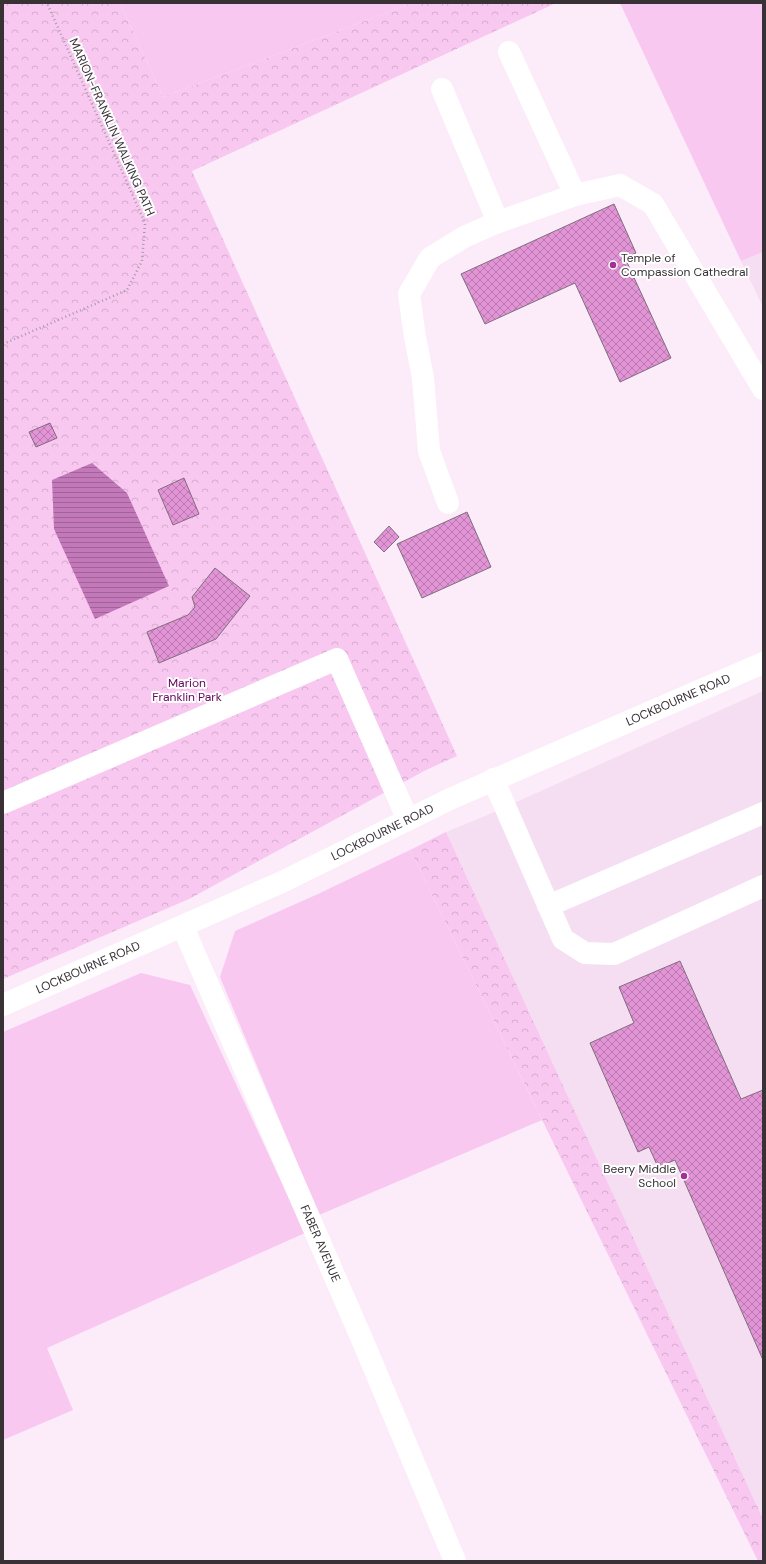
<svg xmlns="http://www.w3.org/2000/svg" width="766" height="1564" viewBox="0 0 766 1564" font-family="'DM Sans',sans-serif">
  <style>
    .built { fill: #f5def1 }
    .grass { fill: #f8c8f1 }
    .forest { fill: url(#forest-crowns) }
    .water { fill: url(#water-rules) }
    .building { fill: url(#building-cross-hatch); stroke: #7e6f7b }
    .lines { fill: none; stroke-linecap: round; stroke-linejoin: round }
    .path { stroke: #a79ba5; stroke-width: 2.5; stroke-dasharray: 1 3; stroke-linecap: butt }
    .minor { stroke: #fff; stroke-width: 22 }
    .major { stroke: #fff; stroke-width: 22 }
    .poi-dot { fill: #9e3394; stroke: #fefefe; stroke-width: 1.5 }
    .labels { text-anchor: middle; stroke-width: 4; stroke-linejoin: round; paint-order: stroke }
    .street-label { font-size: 12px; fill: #383237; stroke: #fefefe }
    .poi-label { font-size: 12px; fill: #383237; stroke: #fefefe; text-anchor: start }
    .park-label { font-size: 12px; fill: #66055f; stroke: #fefefe }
  </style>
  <defs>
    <pattern id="forest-crowns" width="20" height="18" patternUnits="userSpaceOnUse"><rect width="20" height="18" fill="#f8c8f1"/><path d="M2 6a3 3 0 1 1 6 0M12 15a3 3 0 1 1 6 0" fill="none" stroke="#d5accf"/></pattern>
    <pattern id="water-rules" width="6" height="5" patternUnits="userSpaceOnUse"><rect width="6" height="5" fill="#c378b9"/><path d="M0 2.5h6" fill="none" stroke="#9f6397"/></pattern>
    <pattern id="building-cross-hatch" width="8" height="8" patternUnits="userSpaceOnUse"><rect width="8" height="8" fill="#e294d7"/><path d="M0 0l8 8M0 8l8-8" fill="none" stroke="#b879af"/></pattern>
  </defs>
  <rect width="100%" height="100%" fill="#fcebf9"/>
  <g class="built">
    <path d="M763,252V307L741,261Z"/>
    <path d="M763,691V1519L446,832L485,816Z"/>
  </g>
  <g class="grass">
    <path d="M120,3H412L163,97Z"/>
    <path d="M620,3H763V252L741,261Z"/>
    <path d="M410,850L542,1120L319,1215L220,977L235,931L318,894Z"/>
    <path d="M141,973L190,985L305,1233L47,1348L73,1410L3,1440V1032Z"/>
  </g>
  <g class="forest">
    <path d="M3,3H120L163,97L412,3H556L192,171L457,756L426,770L189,899L3,979Z"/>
    <path d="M446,832L763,1519V1561H758L410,850Z"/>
  </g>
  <path class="water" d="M92,463L127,493L169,586L95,619L54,529L52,480Z"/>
  <g class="building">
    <path d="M614,204L636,253L625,258L671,358L620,382L575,283L485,324L461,274Z"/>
    <path d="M50,423L57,438L36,447L29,432Z"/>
    <path d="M184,478L199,514L173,525L158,490Z"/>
    <path d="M467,512L491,567L422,598L397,544Z"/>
    <path d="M389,526L399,537L384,552L374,542Z"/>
    <path d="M215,568L250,596L216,639L159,663L147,632L188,615L195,607L192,597Z"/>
    <path d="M680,961L741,1099L763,1090V1360L675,1160L658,1167L649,1147L638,1152L590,1043L634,1023L619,987Z"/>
  </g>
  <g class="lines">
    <path class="path" d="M3,344L127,290L142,261L145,223L47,3"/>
    <g class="minor">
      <path d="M509,52L575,195"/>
      <path d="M442,89L498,222"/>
      <path d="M448,503L429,451L423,378L415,337L409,294L430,258L464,237L498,222L575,195L620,185L653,204L763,389"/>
      <path d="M493,779L563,939L585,953L614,954L763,886"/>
      <path d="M3,803L337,659L408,820"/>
      <path d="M548,906L763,813"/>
      <path id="s1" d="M183,927L364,1344L455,1561"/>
    </g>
    <path class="major" id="s2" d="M3,1005L282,882L450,799L763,663"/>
  </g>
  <g class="poi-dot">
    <circle cx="613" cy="265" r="4"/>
    <circle cx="684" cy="1176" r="4"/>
  </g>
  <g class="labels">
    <g class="street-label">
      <text transform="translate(112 127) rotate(66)" y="4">MARION-FRANKLIN WALKING PATH</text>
      <text dy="4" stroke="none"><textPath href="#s2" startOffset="741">LOCKBOURNE ROAD</textPath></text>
      <text dy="4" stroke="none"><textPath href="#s2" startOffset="417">LOCKBOURNE ROAD</textPath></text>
      <text dy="4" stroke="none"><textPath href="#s2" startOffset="93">LOCKBOURNE ROAD</textPath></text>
      <text dy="4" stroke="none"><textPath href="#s1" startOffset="345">FABER AVENUE</textPath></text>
    </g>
    <g class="poi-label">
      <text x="621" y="262">Temple of<tspan x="621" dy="14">Compassion Cathedral</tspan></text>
      <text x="676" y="1173" text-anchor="end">Beery Middle<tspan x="676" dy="14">School</tspan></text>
    </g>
    <g class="park-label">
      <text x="187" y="687">Marion<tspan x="187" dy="14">Franklin Park</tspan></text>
    </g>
  </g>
  <rect width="766" height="1564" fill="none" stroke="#383237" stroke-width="8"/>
</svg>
